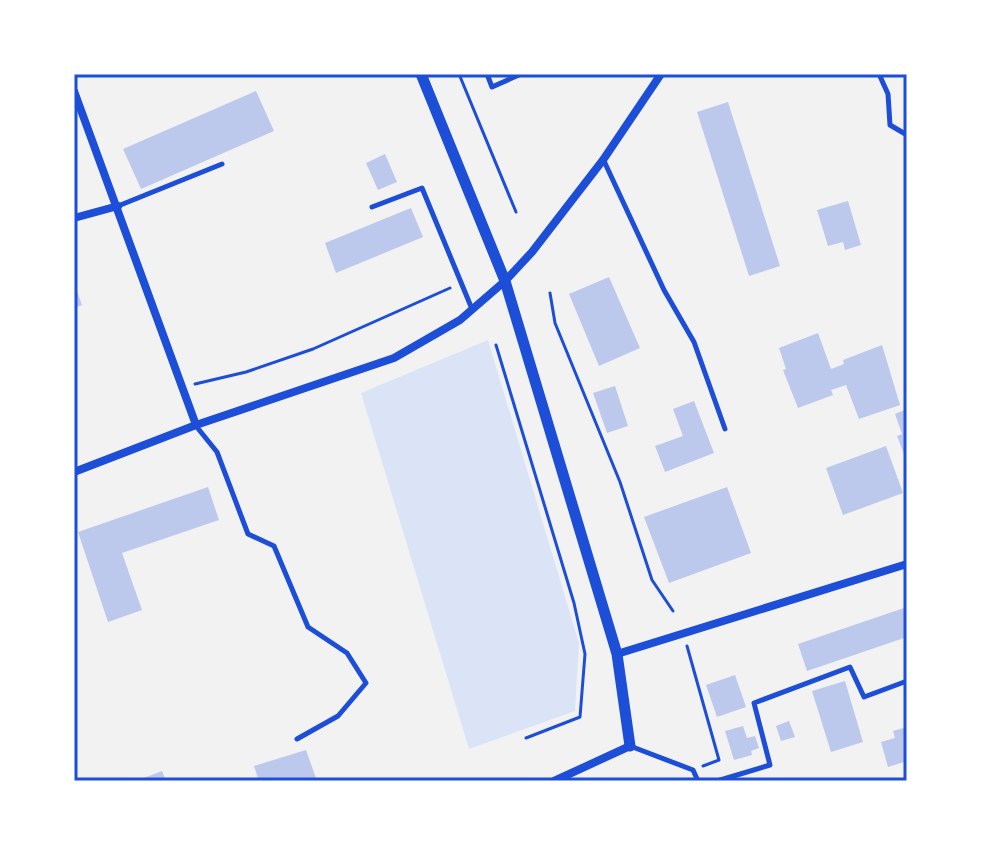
<svg xmlns="http://www.w3.org/2000/svg" width="981" height="855" viewBox="0 0 981 855" font-family="Commissioner,sans-serif">
  <style>
    .green { fill: #dbe4f7 }
    .building { fill: #bdc9ec }
    .lines { fill: none; stroke-linecap: round; stroke-linejoin: round }
    .path { stroke: #1d4ed8; stroke-width: 3 }
    .service { stroke: #1d4ed8; stroke-width: 5 }
    .minor { stroke: #1d4ed8; stroke-width: 8 }
    .tertiary { stroke: #1d4ed8; stroke-width: 11 }
    .neatline { fill: none; stroke: #1d4ed8; stroke-width: 3 }
  </style>
  <rect width="100%" height="100%" fill="#f2f2f2"/>
  <path class="green" d="M488,340L579,643L575,711L469,749L361,393Z"/>
  <g class="building">
    <path d="M256,91L274,131L141,189L123,149Z"/>
    <path d="M728,102L780,266L749,276L697,112Z"/>
    <path d="M385,154L397,182L378,190L366,163Z"/>
    <path d="M848,201L861,245L845,250L843,242L828,246L817,210Z"/>
    <path d="M411,208L423,237L336,273L325,243Z"/>
    <path d="M609,277L640,348L599,366L569,294Z"/>
    <path d="M74,283L82,305L74,308Z"/>
    <path d="M818,333L831,369L844,364L843,360L882,345L900,405L859,419L846,385L831,390L833,395L798,408L783,370L786,369L779,348Z"/>
    <path d="M615,386L628,426L607,433L593,393Z"/>
    <path d="M694,401L714,453L665,472L655,446L683,436L673,409Z"/>
    <path d="M907,409V462L897,436L902,434L895,414Z"/>
    <path d="M886,446L903,493L843,515L826,468Z"/>
    <path d="M208,487L219,520L122,553L142,610L108,622L78,532Z"/>
    <path d="M727,487L751,553L669,583L644,517Z"/>
    <path d="M907,607V637L807,671L798,644Z"/>
    <path d="M735,675L746,707L717,717L706,685Z"/>
    <path d="M845,681L863,742L831,752L812,691Z"/>
    <path d="M789,721L795,737L781,741L776,726Z"/>
    <path d="M743,726L747,738L755,736L759,748L751,751L752,755L734,760L725,731Z"/>
    <path d="M907,727V761L888,767L881,742L895,738L893,731Z"/>
    <path d="M306,750L317,781H259L254,766Z"/>
    <path d="M162,771L166,781H136Z"/>
  </g>
  <g class="lines">
    <g class="path">
      <path d="M459,74L516,212"/>
      <path d="M550,293L555,323L620,482L652,580L673,611"/>
      <path d="M496,345L574,603L585,654L580,717L526,738"/>
      <path d="M195,384L246,372L313,349L450,288"/>
      <path d="M687,646L719,760L703,766"/>
    </g>
    <g class="service">
      <path d="M487,74L492,87L521,74"/>
      <path d="M879,74L888,94L890,125L907,135"/>
      <path d="M903,74L907,75"/>
      <path d="M604,161L664,290L694,342L725,429"/>
      <path d="M118,206L222,164"/>
      <path d="M372,207L422,188L472,309"/>
      <path d="M196,426L217,452L248,534L274,546L308,627L347,653L366,683L338,716L297,739"/>
      <path d="M630,746L693,770L698,781"/>
      <path d="M717,781L770,765L754,703L850,667L864,697L907,681"/>
    </g>
    <g class="minor">
      <path d="M74,91L196,425"/>
      <path d="M74,218L118,206"/>
      <path d="M74,472L196,425L394,358L460,320L505,281L532,252L603,160L661,74"/>
      <path d="M617,654L907,564"/>
      <path d="M554,781L630,746"/>
    </g>
    <path class="tertiary" d="M421,74L505,281L617,654L630,746"/>
  </g>
  <rect width="981" height="855" fill="none" stroke="#ffffff" stroke-width="152"/>
  <rect x="76" y="76" width="829" height="703" class="neatline"/>
</svg>
